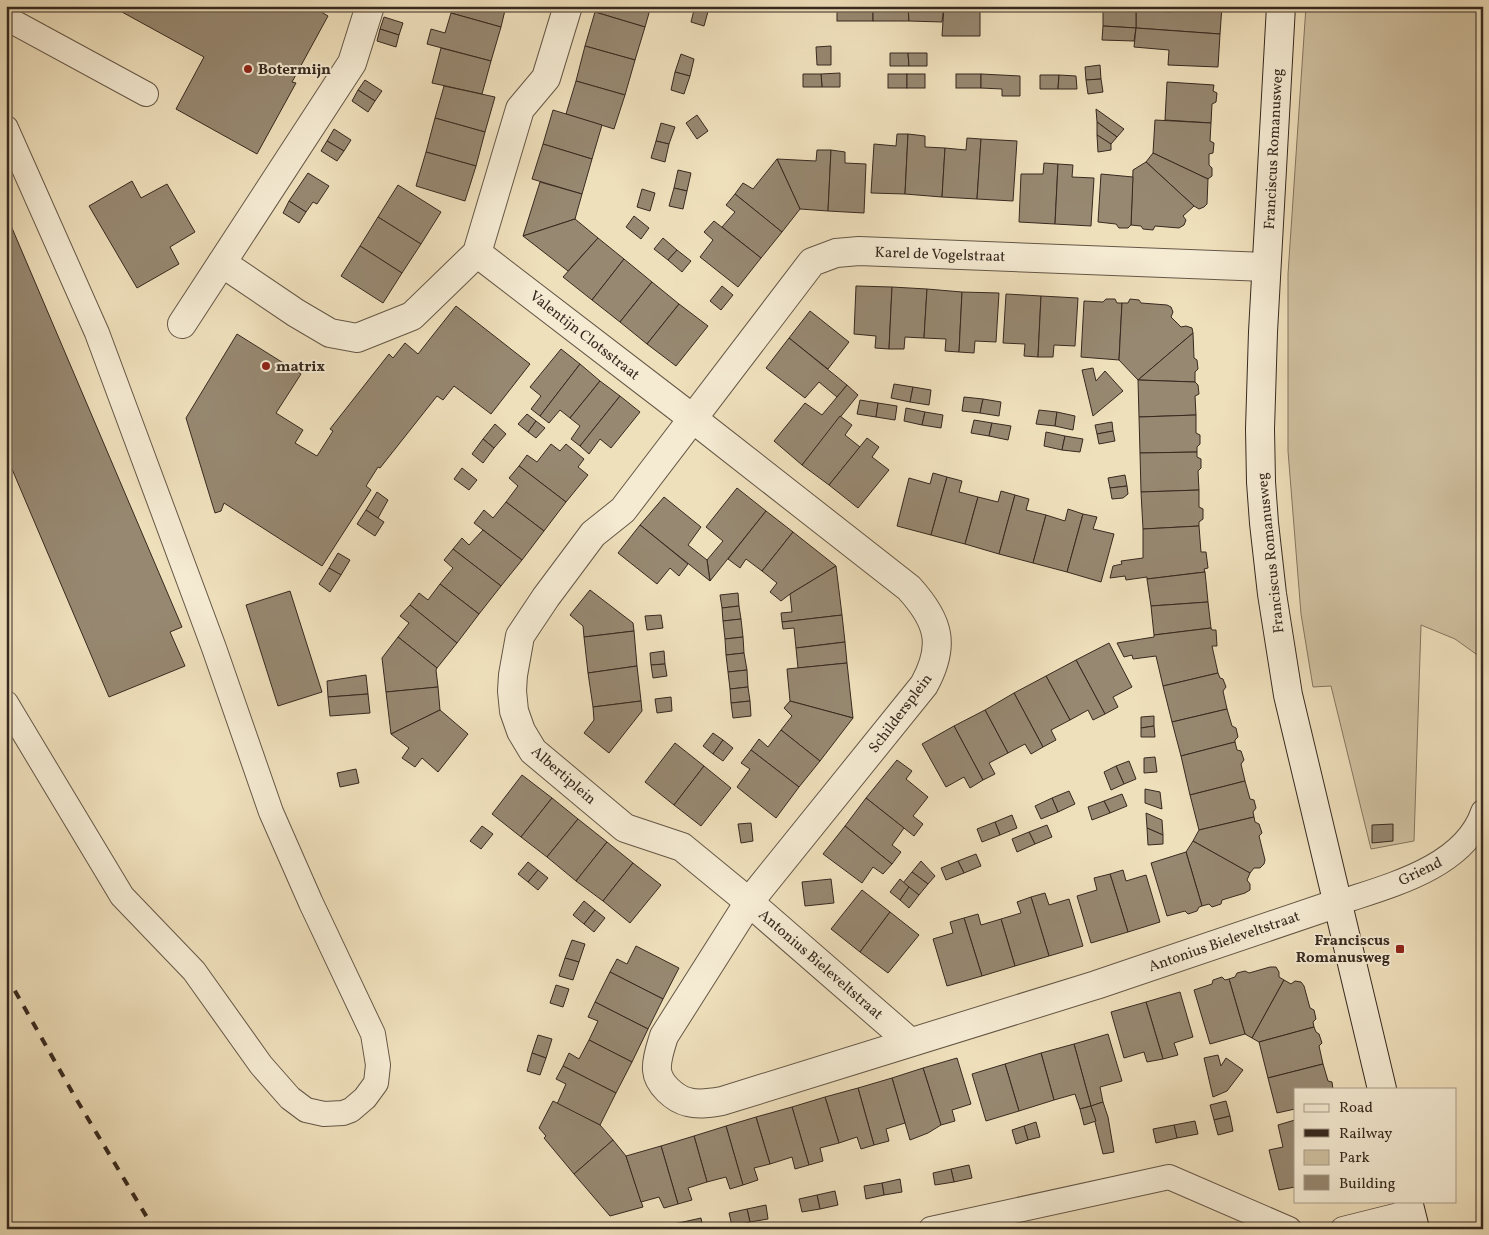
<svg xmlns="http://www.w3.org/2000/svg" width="1489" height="1235" viewBox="0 0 1489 1235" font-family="Vollkorn,serif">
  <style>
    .green { fill: #d0c1a1; stroke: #847560 }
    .building { fill: #978871; stroke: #37291f }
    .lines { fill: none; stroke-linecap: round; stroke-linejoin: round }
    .lane-casing { stroke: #655746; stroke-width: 26 }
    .street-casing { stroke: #655746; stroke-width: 30 }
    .secondary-casing { stroke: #37291f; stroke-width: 30 }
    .lane { stroke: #f5ebd3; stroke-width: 24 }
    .street { stroke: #f5ebd3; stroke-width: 28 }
    .secondary { stroke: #f5ebd3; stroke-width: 28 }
    .rail { stroke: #37291f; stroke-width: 4; stroke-dasharray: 9 9; stroke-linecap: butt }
    .poi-dot { fill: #8f2418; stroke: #f5ebd3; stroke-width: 2 }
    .labels { text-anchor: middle; stroke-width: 4; stroke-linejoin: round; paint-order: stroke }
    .poi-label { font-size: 15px; font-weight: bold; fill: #37291f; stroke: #f5ebd3; text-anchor: start }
    .street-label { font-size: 15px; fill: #37291f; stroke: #f5ebd3 }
  </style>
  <rect width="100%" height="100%" fill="#efe0bc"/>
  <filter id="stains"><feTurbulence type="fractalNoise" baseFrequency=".004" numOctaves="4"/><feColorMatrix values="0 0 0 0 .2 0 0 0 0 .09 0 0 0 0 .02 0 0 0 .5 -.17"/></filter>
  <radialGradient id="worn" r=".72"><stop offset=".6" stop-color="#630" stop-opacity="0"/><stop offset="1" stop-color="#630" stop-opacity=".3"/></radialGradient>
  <path class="green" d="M1306,6H1483V659L1455,639L1421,625L1414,841L1371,849L1331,686L1313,687L1301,614L1288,451V274Z"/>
  <g class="building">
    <path d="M111,6H311L328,16L292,82L296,83L257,154L176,109L204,57Z"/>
    <path d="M453,6H506L501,27L451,13Z"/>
    <path d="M597,6H651L645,27L595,12Z"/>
    <path d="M695,6L709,8L704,26L691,22Z"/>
    <rect x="837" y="6" width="36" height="15"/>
    <path d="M873,6H908L909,21H873Z"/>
    <path d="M908,6H944L942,22L909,21Z"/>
    <path d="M944,6H980V36H942Z"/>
    <path d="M1171,6H1222L1220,34L1136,28V10L1171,12Z"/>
    <path d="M1103,9L1136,10V28L1103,26Z"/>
    <path d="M595,12L645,27L635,60L585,46Z"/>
    <path d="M451,13L501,27L491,61L427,44L431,29L445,33Z"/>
    <path d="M384,17L403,23L399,35L380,29Z"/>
    <path d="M1103,26L1136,28L1134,41L1102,40Z"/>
    <path d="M1136,28L1220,34L1218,67L1168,65L1169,50L1134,47Z"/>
    <path d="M380,29L399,35L396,47L377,41Z"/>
    <path d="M585,46L635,60L625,95L576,81Z"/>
    <path d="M831,46V65H817L816,47Z"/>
    <path d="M441,48L491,61L482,94L432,83Z"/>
    <path d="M890,53H908L909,66H890Z"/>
    <path d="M908,53H927V66H909Z"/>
    <path d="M681,54L694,59L690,76L675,72Z"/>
    <path d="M1100,65L1101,79L1086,80L1085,67Z"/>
    <path d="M675,72L690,76L684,94L671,90Z"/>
    <path d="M840,73V87H822L821,74Z"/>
    <path d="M803,74H821L822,87H803Z"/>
    <rect x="888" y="74" width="19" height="14"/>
    <rect x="907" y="74" width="18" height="14"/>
    <rect x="956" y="74" width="25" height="14"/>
    <path d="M981,74L1020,76V96H1002V89L981,88Z"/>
    <path d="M1040,75H1059L1058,89H1040Z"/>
    <path d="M1059,75L1076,76L1077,89H1058Z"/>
    <path d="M1101,79L1103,92L1088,94L1086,80Z"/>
    <path d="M365,80L382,91L375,101L358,90Z"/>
    <path d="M576,81L625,95L614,129L566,114Z"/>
    <path d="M1167,82L1214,85L1213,91L1217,93L1216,102L1212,104L1211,123L1165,120Z"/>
    <path d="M444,86L495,97L485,132L435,118Z"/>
    <path d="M358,90L375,101L368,112L352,101Z"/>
    <path d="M1096,109L1124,129L1117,137L1097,122Z"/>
    <path d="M553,110L602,125L592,159L543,144Z"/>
    <path d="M697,115L708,131L697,139L686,123Z"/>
    <path d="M435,118L485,132L476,166L426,152Z"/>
    <path d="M1155,120L1211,123L1210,141L1214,143L1213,153L1209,154V165L1212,168V176L1208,179L1153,153Z"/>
    <path d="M1097,122L1117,137L1111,144L1097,135Z"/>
    <path d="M661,123L675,127L669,144L656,141Z"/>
    <path d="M334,129L351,140L344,151L327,141Z"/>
    <path d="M897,134H908L905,194L871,193L874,144L896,146Z"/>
    <path d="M908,134L925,136V147L945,148L942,197L905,194Z"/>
    <path d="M1097,135L1111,144V150L1098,152Z"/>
    <path d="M967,138L981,139L977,199L942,197L945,148L966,150Z"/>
    <path d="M981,139L1017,141L1013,201L977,199Z"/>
    <path d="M327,141L344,151L337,161L321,151Z"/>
    <path d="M656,141L669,144L665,162L651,158Z"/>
    <path d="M543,144L592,159L582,194L532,179Z"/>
    <path d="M817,150H831L828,211L800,209L777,159L816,161Z"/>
    <path d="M831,150L845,152V163L866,164L864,213L828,211Z"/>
    <path d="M426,152L476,166L465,201L416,186Z"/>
    <path d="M1153,153L1208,179L1207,204L1204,207L1199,209L1194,206L1146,162Z"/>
    <path d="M777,159L800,209L782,232L735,194L743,183L753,189Z"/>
    <path d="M1146,162L1194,206L1183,216L1186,220L1184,225L1179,228L1155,226L1153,230L1143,229L1141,226L1131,225L1133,170Z"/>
    <path d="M1044,163L1058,164L1055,224L1019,222L1021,174H1043Z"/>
    <path d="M1058,164L1073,165L1072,177L1094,178L1091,226L1055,224Z"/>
    <path d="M678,170L691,173L687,191L674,188Z"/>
    <path d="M308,173L329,186L317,204L313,202L306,212L289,201Z"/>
    <path d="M1101,174L1133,177L1131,225L1128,228H1119L1116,224L1098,222Z"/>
    <path d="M132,181L141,198L167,184L195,232L170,247L179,264L137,288L89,206Z"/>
    <path d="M540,182L582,194L575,219L523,236Z"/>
    <path d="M398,185L441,212L421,244L378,217Z"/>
    <path d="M674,188L687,191L683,209L669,206Z"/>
    <path d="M642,189L655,193L650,211L637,207Z"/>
    <path d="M735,194L782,232L761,258L722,227L735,212L726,205Z"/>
    <path d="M289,201L306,212L299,223L283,213Z"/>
    <path d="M6,214L182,627L170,632L185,666L109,697L6,455Z"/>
    <path d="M634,216L649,228L641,239L626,227Z"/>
    <path d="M378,217L421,244L402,273L360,246Z"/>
    <path d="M575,219L598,238L568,271L523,236Z"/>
    <path d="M714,221L761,258L738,287L700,257L713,240L704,232Z"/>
    <path d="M598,238L624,259L592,300L563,277Z"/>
    <path d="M663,238L677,250L668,260L654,249Z"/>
    <path d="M360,246L402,273L383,303L341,276Z"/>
    <path d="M677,250L691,261L682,272L668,260Z"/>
    <path d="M624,259L652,282L620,322L592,300Z"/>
    <path d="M652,282L679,304L647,344L620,322Z"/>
    <path d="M722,286L733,295L721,310L710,301Z"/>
    <path d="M856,286L892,287L889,349L875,348L876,336L854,334Z"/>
    <path d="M892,287L927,289L924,338L905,337L904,349H889Z"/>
    <path d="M927,289L962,292L959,352L945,351L946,339L924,338Z"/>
    <path d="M962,292L999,293L996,342L975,341L974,353L959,352Z"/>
    <path d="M1006,294L1041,296L1038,357L1024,356L1025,344L1003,343Z"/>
    <path d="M1041,296L1078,298L1075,346L1054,345L1053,357H1038Z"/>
    <path d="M1106,299H1115L1117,303H1122L1119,360L1081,357L1084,301L1103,302Z"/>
    <path d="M1130,299L1139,300L1141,303L1167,305L1171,307L1173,312L1171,317L1181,327L1186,326L1192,328L1193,333L1138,380L1119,360L1122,303H1128Z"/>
    <path d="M679,304L708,326L676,366L647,344Z"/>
    <path d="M456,306L530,364L491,414L454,386L443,400L437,396L380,468L378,467L366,486L371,490L322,566L224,503L221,511L215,513L186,418L237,334L301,374L276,413L303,430L295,443L317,456L333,431L330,429L389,354L393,358L405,343L418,354Z"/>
    <path d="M810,311L849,342L828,369L789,338Z"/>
    <path d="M1193,333L1194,358L1197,360L1198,369L1195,372V382L1138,380Z"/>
    <path d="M789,338L847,385L837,397L819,382L805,398L766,368Z"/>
    <path d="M561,349L580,364L540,416L531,409L541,396L530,387Z"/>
    <path d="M580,364L600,381L570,418L560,410L549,423L540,416Z"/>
    <path d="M1093,368L1096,381L1105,371L1123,391L1093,416L1082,370Z"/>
    <path d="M1138,380L1195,382L1198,385L1199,394L1195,396L1196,415L1139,417Z"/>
    <path d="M600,381L620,396L580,446L571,439L580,426L570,418Z"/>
    <path d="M894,384L913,387L910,402L891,398Z"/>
    <path d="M847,385L858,395L802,465L774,441L805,403L822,415Z"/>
    <path d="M913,387L931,390L929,405L910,402Z"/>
    <path d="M620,396L640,412L611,448L600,439L589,454L580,446Z"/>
    <path d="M964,397L983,399L980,413L962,411Z"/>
    <path d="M983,399L1001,402L999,416L980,413Z"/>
    <path d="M860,400L878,403L876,417L857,414Z"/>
    <path d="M878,403L897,406L895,420L876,417Z"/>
    <path d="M906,408L925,412L922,425L904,421Z"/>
    <path d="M1039,410L1057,412L1055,426L1036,424Z"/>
    <path d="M925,412L943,415L941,428L922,425Z"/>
    <path d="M1057,412L1075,416L1073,430L1055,426Z"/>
    <path d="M527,414L536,421L528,432L518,424Z"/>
    <path d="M1196,415V433L1200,435V444L1197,447V452L1140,453L1139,417Z"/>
    <path d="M840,416L852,425L845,435L860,447L829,485L802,465Z"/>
    <path d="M974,420L992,423L989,436L971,433Z"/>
    <path d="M536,421L545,428L536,438L528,432Z"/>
    <path d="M1112,422L1113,431L1097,434L1095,425Z"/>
    <path d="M992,423L1011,426L1008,440L989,436Z"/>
    <path d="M495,424L506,434L494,448L483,439Z"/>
    <path d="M1113,431L1115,441L1099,444L1097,434Z"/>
    <path d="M1046,432L1065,436L1062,450L1044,446Z"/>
    <path d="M1065,436L1083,439L1080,452L1062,450Z"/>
    <path d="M867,438L879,447L872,457L889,470L858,508L829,485Z"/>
    <path d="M483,439L494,448L483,463L472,454Z"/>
    <path d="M551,444L560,451L566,444L584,459L578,467L588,475L566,502L519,466L527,455L537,462Z"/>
    <path d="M1197,452V457L1201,459V468L1198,471L1199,490L1141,492L1140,453Z"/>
    <path d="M519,466L566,502L544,531L506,502L518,486L509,478Z"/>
    <path d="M462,468L477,480L469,490L454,479Z"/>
    <path d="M933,473L947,477L931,535L897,526L909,478L930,484Z"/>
    <path d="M1125,475L1127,486L1110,488L1108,478Z"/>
    <path d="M947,477L962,481L959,492L978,497L965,544L931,535Z"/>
    <path d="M1127,486L1128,494L1123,498L1112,499L1110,488Z"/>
    <path d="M737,488L766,511L710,581L707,560L723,541L706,527Z"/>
    <path d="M1199,490V507L1203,509V519L1199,522V526L1143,529L1141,492Z"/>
    <path d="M1001,491L1015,495L999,554L965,544L978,497L998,502Z"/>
    <path d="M377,492L388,500L378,518L366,510Z"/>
    <path d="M1015,495L1029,499L1026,510L1046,515L1033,563L999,554Z"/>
    <path d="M664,497L701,527L688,545L707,560L710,581L640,525Z"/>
    <path d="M506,502L544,531L522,560L474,523L484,510L493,518Z"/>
    <path d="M1068,509L1083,514L1067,572L1033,563L1046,515L1065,521Z"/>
    <path d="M366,510L384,522L375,536L357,524Z"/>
    <path d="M766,511L793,532L762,571L746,559L740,568L728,559Z"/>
    <path d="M1083,514L1097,517L1093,529L1114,534L1101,582L1067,572Z"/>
    <path d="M640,525L688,564L679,576L670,568L657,584L618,553Z"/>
    <path d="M1199,526L1201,552H1206L1208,568L1204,569L1205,572L1147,579V577L1126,580L1125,576L1110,578L1113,566L1122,564L1121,561L1143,558V529Z"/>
    <path d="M483,530L522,560L501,586L453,549L462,538L469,545Z"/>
    <path d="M793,532L836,566L790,594L781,601L770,592L777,583L762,571Z"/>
    <path d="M453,549L501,586L479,614L440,584L453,568L444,560Z"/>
    <path d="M338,553L350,560L341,575L329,568Z"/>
    <path d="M836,566L842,615L782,622L781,613L792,612L790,594Z"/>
    <path d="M329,568L341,575L330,592L319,584Z"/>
    <path d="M1205,572L1208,602L1151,606L1147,579Z"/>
    <path d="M440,584L479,614L457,643L410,605L419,593L428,600Z"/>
    <path d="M590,590L633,623L634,631L584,637L583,626L570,615Z"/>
    <path d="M290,591L322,692L278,706L246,605Z"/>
    <path d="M738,593L739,606L722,608L720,595Z"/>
    <path d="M1208,602L1211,628L1154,635L1151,606Z"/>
    <path d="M410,605L457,643L437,668L398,637L409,623L400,616Z"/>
    <path d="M739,606L741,619L723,621L722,608Z"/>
    <path d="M661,615L663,628L647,630L645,616Z"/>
    <path d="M842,615L845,642L796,648L794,628L783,629L782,622Z"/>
    <path d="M741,619L743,637L725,639L723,621Z"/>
    <path d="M1211,628L1212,630H1216L1217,646H1212L1218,673L1163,686L1156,656L1133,659L1132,655L1124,657L1117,643L1154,637V635Z"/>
    <path d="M634,631L637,666L588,673L584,637Z"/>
    <path d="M398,637L437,668L436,670L438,687L386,692L382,658Z"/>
    <path d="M743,637L744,653L726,655L725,639Z"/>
    <path d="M845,642L847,663L798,668L796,648Z"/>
    <path d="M1109,643L1132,687L1113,697L1118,707L1105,714L1076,660Z"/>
    <path d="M664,651L665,664L651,665L650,653Z"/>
    <path d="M744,653L747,670L728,672L726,655Z"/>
    <path d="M1076,660L1105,714L1093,720L1088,710L1070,720L1046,676Z"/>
    <path d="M847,663L853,718L790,701L787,669Z"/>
    <path d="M665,664L667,676L653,678L651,665Z"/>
    <path d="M637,666L641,701L593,707L588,673Z"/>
    <path d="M747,670L748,687L730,689L728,672Z"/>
    <path d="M1218,673L1220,678L1223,679L1226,687L1223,691L1227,709L1172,722L1163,686Z"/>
    <path d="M366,675L368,694L328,697L327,681Z"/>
    <path d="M1046,676L1070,720L1051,730L1056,740L1043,747L1014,693Z"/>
    <path d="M438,687L440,710L391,734L386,692Z"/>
    <path d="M748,687L750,701L731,703L730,689Z"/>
    <path d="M1014,693L1043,747L1031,754L1025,744L1008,753L985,710Z"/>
    <path d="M368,694L370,713L330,716L328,697Z"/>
    <path d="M671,697L672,711L657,713L655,699Z"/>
    <path d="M641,701L642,711L609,753L584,733L594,720L593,707Z"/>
    <path d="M750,701L751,716L733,718L731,703Z"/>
    <path d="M790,701L853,718L820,761L781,730L792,716L784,708Z"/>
    <path d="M1227,709L1232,726L1236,728L1238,737L1235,740V742L1181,756L1172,722Z"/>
    <path d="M440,710L468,734L438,772L422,758L415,767L402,758L409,748L391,734Z"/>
    <path d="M985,710L1008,753L989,763L995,774L983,780L954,726Z"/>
    <path d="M1154,716V726L1141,728V717Z"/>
    <path d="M954,726L983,780L970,788L964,777L946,787L922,744Z"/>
    <path d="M1154,726L1155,737H1141V728Z"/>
    <path d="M781,730L820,761L799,787L751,750L759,739L768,747Z"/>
    <path d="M713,733L723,740L713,754L703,746Z"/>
    <path d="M723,740L733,748L723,761L713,754Z"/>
    <path d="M1235,742L1237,750L1241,751L1244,760L1241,764L1245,781L1190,795L1181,756Z"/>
    <path d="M675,743L704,766L674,805L645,782Z"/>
    <path d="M751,750L799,787L776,818L737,787L750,769L741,763Z"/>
    <path d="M1155,757L1157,772L1144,773V758Z"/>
    <path d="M897,760L912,771L906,779L928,797L913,816L923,824L914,836L866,798Z"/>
    <path d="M1129,761L1136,779L1124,784L1116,766Z"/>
    <path d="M704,766L731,788L701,826L674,805Z"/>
    <path d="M1116,766L1124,784L1111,790L1104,772Z"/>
    <path d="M356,769L359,783L340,787L337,773Z"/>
    <path d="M522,775L552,798L521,837L492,814Z"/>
    <path d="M1245,781L1250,799L1254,800L1256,808L1253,812L1254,817L1199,830L1190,795Z"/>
    <path d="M1145,789L1160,792L1162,809L1145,803Z"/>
    <path d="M1069,791L1075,804L1058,812L1052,798Z"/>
    <path d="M1122,794L1127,806L1110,813L1104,801Z"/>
    <path d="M552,798L578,819L547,857L521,837Z"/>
    <path d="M866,798L904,828L892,845L901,852L892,864L845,826Z"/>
    <path d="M1052,798L1058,812L1041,819L1035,806Z"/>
    <path d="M1104,801L1110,813L1092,820L1088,807Z"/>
    <path d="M1146,813L1162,820L1163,835L1147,828Z"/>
    <path d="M1012,815L1017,828L1000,835L995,822Z"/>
    <path d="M1254,817L1255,822L1259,824L1262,833L1259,836L1265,860L1264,864L1260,868H1254L1250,873L1193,841L1199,830Z"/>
    <path d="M578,819L607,842L576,881L547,857Z"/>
    <path d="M995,822L1000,835L982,842L977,829Z"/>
    <path d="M751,823L753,841L741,843L738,824Z"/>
    <path d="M1393,824V841L1372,843V825Z"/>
    <path d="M1047,825L1052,837L1035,844L1029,832Z"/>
    <path d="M482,826L493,834L481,849L470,841Z"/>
    <path d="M845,826L892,864L883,874L873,867L862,883L823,854Z"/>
    <path d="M1147,828L1163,835V844L1148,845Z"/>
    <path d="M1029,832L1035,844L1017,852L1012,839Z"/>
    <path d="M1193,841L1250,873L1247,880L1250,884V890L1245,893L1222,900L1221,904L1212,907L1209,904L1202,906L1186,852Z"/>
    <path d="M607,842L633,863L603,901L576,881Z"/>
    <path d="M1186,852L1202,906L1199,907L1197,911L1188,914L1185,911L1167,916L1151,863Z"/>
    <path d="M976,854L981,866L964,873L958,861Z"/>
    <path d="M921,861L935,876L928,884L912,872Z"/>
    <path d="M958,861L964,873L946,880L941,868Z"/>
    <path d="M528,862L538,870L528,882L518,874Z"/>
    <path d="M633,863L661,885L630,923L603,901Z"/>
    <path d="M538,870L548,878L538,890L528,882Z"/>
    <path d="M1123,870L1126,881L1146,875L1160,922L1128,932L1110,874Z"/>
    <path d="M912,872L928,884L919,895L903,883Z"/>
    <path d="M1110,874L1128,932L1091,943L1077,896L1097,890L1094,878Z"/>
    <path d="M831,879L834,903L805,906L802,882Z"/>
    <path d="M900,879L909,887L900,900L890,892Z"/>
    <path d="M909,887L919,895L909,908L900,900Z"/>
    <path d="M862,890L890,912L860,952L831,929Z"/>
    <path d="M1045,893L1049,905L1069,899L1083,946L1049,956L1031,897Z"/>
    <path d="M1031,897L1049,956L1015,966L1001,919L1021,913L1017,902Z"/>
    <path d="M584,901L595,910L584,924L573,915Z"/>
    <path d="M595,910L605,918L594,932L584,924Z"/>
    <path d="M890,912L919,935L888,973L860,952Z"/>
    <path d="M978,914L981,925L1001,919L1015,966L982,976L964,918Z"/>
    <path d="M964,918L982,976L947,986L933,939L953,933L950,922Z"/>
    <path d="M572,940L585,944L579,962L565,958Z"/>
    <path d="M636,946L679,968L663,999L610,972L617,959L627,964Z"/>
    <path d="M565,958L579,962L573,980L559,976Z"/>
    <path d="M1270,967H1276L1279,972V977L1284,980L1252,1038L1245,1034L1229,979L1235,977L1237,973L1245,971L1249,973Z"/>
    <path d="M610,972L663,999L648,1029L595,1002Z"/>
    <path d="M1222,977L1225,980L1229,979L1245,1034L1210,1044L1194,990L1212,984L1213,980Z"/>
    <path d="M1284,980L1291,984L1295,981L1301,982L1304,986L1310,1008L1314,1010L1316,1019L1313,1022L1314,1027L1259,1042L1252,1038Z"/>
    <path d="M556,985L569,989L563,1007L550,1003Z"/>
    <path d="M1180,992L1193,1037L1174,1043L1178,1055L1163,1059L1146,1002Z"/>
    <path d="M595,1002L648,1029L632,1062L589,1040L598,1021L588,1017Z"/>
    <path d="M1146,1002L1163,1059L1147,1062L1144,1052L1124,1058L1111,1012Z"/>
    <path d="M1314,1027L1316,1032L1319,1034L1322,1043L1319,1046L1323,1064L1268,1078L1259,1042Z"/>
    <path d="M1108,1034L1122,1081L1100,1087L1103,1102L1091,1106L1074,1044Z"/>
    <path d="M538,1035L552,1039L546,1058L532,1053Z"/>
    <path d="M589,1040L632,1062L616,1093L563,1066L569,1053L579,1059Z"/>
    <path d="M1074,1044L1091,1106L1080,1109L1075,1094L1054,1100L1041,1053Z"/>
    <path d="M532,1053L546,1058L540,1075L527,1071Z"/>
    <path d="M1041,1053L1054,1100L1019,1111L1005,1064Z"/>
    <path d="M1218,1055L1221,1066L1226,1058L1243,1070L1227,1091L1213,1097L1204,1058Z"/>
    <path d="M957,1058L971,1104L952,1110L955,1121L941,1125L923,1068Z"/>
    <path d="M1005,1064L1019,1111L986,1121L972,1074Z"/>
    <path d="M1323,1064L1328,1081L1332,1082L1333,1089H1295V1109L1277,1113L1268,1078Z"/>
    <path d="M563,1066L616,1093L600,1125L557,1104L566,1084L556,1079Z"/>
    <path d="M923,1068L941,1125L928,1133L910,1140L892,1078Z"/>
    <path d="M892,1078L905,1123L886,1129L889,1141L874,1145L858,1088Z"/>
    <path d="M858,1088L874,1145L861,1149L857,1137L839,1143L825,1097Z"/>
    <path d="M825,1097L839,1143L820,1148L823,1161L809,1165L792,1107Z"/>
    <path d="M553,1101L600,1125L613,1140L574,1174L544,1138L546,1136L539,1128Z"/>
    <path d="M1226,1101L1230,1116L1214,1120L1210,1105Z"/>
    <path d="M1103,1102L1108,1117L1114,1152L1103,1154L1091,1106Z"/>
    <path d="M1091,1106L1096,1121L1084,1125L1080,1109Z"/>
    <path d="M792,1107L809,1165L795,1169L792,1157L770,1164L756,1117Z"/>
    <path d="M1230,1116L1233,1131L1218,1135L1214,1120Z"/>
    <path d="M756,1117L770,1164L754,1168L758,1180L743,1185L726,1126Z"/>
    <path d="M1295,1120V1187L1279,1190L1269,1150L1283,1147L1278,1125Z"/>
    <path d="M1195,1121L1198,1134L1177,1138L1174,1125Z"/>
    <path d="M1036,1122L1040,1137L1028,1140L1024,1126Z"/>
    <path d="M1174,1125L1177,1138L1156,1143L1153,1129Z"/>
    <path d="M726,1126L743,1185L730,1189L726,1177L707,1182L694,1136Z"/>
    <path d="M1024,1126L1028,1140L1016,1144L1012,1130Z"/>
    <path d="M694,1136L707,1182L688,1188L692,1200L678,1204L661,1146Z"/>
    <path d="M613,1140L626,1156L643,1207L610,1216L574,1174Z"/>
    <path d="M661,1146L678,1204L664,1208L659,1197L641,1202L626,1156Z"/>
    <path d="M969,1165L972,1178L954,1182L951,1169Z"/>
    <path d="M951,1169L954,1182L935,1185L933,1173Z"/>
    <path d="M900,1179L902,1192L884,1195L882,1183Z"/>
    <path d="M882,1183L884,1195L866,1199L864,1186Z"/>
    <path d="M835,1191L838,1205L820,1209L817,1195Z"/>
    <path d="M817,1195L820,1209L802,1212L799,1199Z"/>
    <path d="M766,1205L768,1219L750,1222L747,1209Z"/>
    <path d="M747,1209L750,1222L732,1226L729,1213Z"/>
    <path d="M701,1218L703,1229H684L683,1222Z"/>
    <path d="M683,1222L684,1229H665V1226Z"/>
  </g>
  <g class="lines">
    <defs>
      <g id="lane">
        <path d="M6,18L146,94"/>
        <path d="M6,128L97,333L214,648L271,812L311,903L373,1034L378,1065L376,1083L365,1098L351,1110L343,1113L324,1114L306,1110L290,1098L261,1065L194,971L122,896L6,703"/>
        <path d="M1338,903C1388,886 1464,868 1483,812"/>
        <path d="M931,1229L1169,1177L1289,1229"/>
        <path d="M1343,1229L1411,1212"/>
      </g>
      <g id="street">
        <path d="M477,253L692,418L909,588C939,621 946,645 924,685L749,902L664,1036C661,1046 656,1059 657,1070C658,1084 675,1099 688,1102C699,1105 711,1103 722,1101L1096,985L1338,903"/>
        <path d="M222,263L296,313L330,333L357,338L412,316L477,253L520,109L546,78L568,6"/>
        <path d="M182,324L352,63L370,6"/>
        <path d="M910,1042L749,902L682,847L625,828L533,751L521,731L514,711L512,691L513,675L520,636L546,597L593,534L623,510L812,262L836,253L859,251L1266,267"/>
      </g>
      <g id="secondary">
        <path d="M1281,6L1263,332L1260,429L1261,482L1264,523L1272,594L1288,695L1382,1089"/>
        <path d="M1408,1201L1415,1229"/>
      </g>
    </defs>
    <use href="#lane" class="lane-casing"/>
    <use href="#street" class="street-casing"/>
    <use href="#secondary" class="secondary-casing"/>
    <use href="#lane" class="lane"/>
    <use href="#street" class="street"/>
    <use href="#secondary" class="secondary"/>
    <path class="rail" d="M6,975L75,1097L154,1229"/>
  </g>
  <g class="poi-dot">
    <circle cx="248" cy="69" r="5"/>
    <circle cx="266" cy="366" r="5"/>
    <rect x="1395" y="944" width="10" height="10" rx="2.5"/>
  </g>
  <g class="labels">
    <g class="poi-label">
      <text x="258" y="74">Botermijn</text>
      <text x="276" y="371">matrix</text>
      <text x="1390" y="945" text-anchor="end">Franciscus<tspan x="1390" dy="17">Romanusweg</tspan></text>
    </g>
    <g class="street-label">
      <text transform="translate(1273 149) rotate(-87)" y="5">Franciscus Romanusweg</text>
      <text transform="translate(940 254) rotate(2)" y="5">Karel de Vogelstraat</text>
      <text transform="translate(585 335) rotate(38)" y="5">Valentijn Clotsstraat</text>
      <text transform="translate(1270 553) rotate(-96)" y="5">Franciscus Romanusweg</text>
      <text transform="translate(900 713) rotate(-53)" y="5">Schildersplein</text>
      <text transform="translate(564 775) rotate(41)" y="5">Albertiplein</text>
      <text transform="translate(1420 871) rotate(-26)" y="5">Griend</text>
      <text transform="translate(1224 941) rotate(-19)" y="5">Antonius Bieleveltstraat</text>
      <text transform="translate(821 964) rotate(41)" y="5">Antonius Bieleveltstraat</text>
    </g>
  </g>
  <rect width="1489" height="1235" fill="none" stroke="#efe0bc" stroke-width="25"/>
  <rect x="8" y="8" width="1474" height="1220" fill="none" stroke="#37291f" stroke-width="2.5"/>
  <rect x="12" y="12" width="1464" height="1210" fill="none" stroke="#37291f"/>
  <rect x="1294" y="1088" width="162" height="115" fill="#f5ebd3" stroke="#a99d8b"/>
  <rect x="1304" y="1104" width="25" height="8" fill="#f5ebd3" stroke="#a99d8b"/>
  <text x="1339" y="1112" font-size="15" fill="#37291f">Road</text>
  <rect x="1304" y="1129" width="25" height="8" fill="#37291f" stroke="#a99d8b"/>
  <text x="1339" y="1138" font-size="15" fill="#37291f">Railway</text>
  <rect x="1304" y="1150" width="25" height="15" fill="#d0c1a1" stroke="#a99d8b"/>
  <text x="1339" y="1162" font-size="15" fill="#37291f">Park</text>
  <rect x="1304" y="1175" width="25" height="15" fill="#978871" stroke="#a99d8b"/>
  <text x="1339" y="1188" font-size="15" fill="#37291f">Building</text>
  <rect width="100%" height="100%" filter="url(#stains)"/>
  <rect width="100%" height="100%" fill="url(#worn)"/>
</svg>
